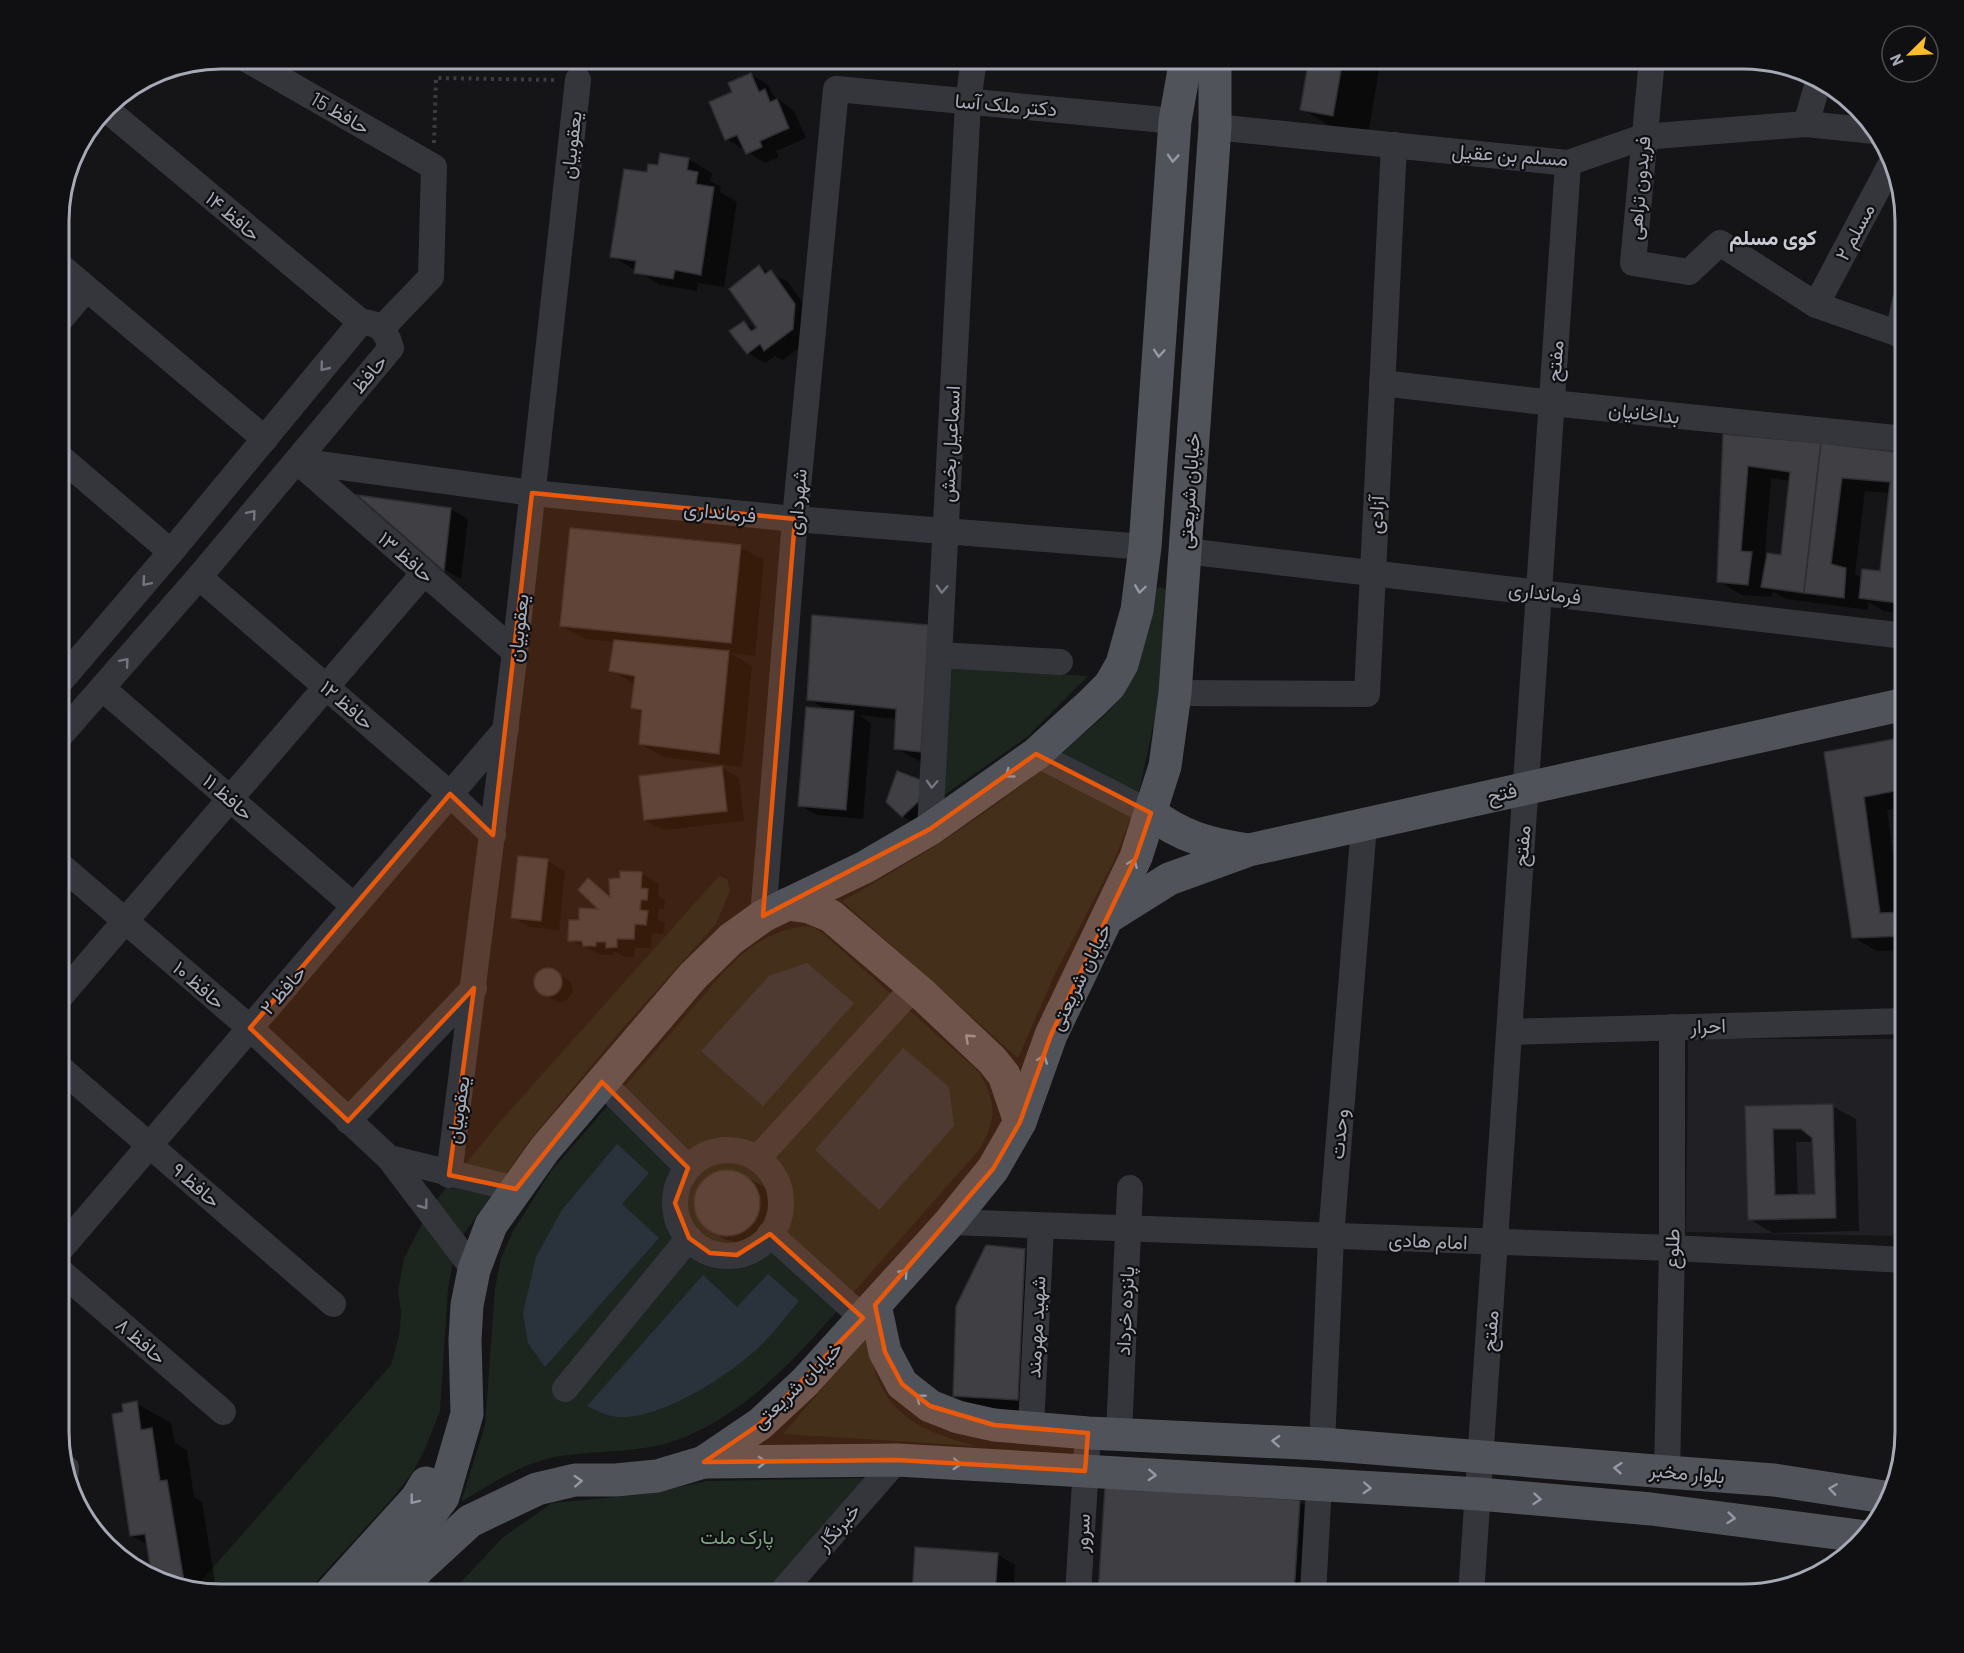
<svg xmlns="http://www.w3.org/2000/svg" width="1964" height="1653" viewBox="0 0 1964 1653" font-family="Barlow,Vazirmatn,sans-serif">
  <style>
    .built { fill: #212024 }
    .green { fill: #1c251e }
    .water { fill: #2a333b }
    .shadow { fill: #0007; fill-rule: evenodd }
    .building { fill: #3f3f44; stroke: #2f2e33; stroke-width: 1.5; fill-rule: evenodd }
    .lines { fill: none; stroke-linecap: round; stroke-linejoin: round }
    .path { stroke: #3b3d43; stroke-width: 4; stroke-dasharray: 3 4.5; stroke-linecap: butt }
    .minor { stroke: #35363c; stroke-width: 26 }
    .major { stroke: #51535b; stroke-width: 33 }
    .oneway { stroke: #9599a5 }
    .oneway2 { stroke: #737680 }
    .marked { fill: #e8590c; fill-opacity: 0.2; stroke: #e8590c; stroke-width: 4.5; stroke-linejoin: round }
    .labels { text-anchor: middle; stroke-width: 4.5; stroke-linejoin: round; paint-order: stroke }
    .street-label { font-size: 20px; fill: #a6aab7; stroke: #100f11 }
    .park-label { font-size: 20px; fill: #7ba380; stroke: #100f11 }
    .neighbourhood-label { font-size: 21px; font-weight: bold; fill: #c7cad3; stroke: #100f11 }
    .rim { fill: none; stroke: #a6aab7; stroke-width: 3 }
  </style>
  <rect width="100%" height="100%" fill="#151416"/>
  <path class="built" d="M1688,1039H1905V1236L1686,1232Z"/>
  <g class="green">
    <path d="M856,59H959V70Z"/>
    <path d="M1161,587L1166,589L1167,594L1159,700L1136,805L1113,863L1054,976L1018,1058L842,901C925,855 1004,804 1075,741C1091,727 1116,709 1125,688C1139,657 1146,621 1156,588Z"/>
    <path d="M949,667L1088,676L1027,737L940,798Z"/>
    <path d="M719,876L727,879L730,891L716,924L622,1029L529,1141L464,1234L453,1262L448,1290L440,1411L426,1447L413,1472L391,1500L305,1594H220L194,1589L391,1365L399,1335L401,1313L398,1290L404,1258L432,1205L498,1124Z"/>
    <path d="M808,926L819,930L979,1072C996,1103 998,1118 979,1150C939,1195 899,1241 859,1286C807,1345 758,1406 685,1437C647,1453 607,1450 568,1455C528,1459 494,1482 461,1502L485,1425L495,1288L501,1258L513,1231L551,1171L722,974C747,948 770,929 808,926Z"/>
    <path d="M867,1337C878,1410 910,1428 976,1446L783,1434Z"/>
    <path d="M866,1478L764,1594H450L502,1538L552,1503L646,1494L707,1481Z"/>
  </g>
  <g class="water">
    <path d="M807,963L854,1003L763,1106L701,1051L769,976Z"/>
    <path d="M903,1048L949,1087L954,1126L879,1210L815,1150Z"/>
    <path d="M617,1144L649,1173L622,1204L659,1238L545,1367L528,1343L523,1313L536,1257L562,1210Z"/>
    <path d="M768,1274L799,1301C786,1316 774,1333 759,1347C730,1375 650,1428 608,1415C601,1413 594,1409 587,1406L703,1275L737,1307Z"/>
  </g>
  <g class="shadow">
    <path d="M1311,59H1371L1380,64L1368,135L1337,130L1302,109Z"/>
    <path d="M751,74L768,85L773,95L794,111L806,138L776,151L779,157L765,163L727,139L734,93ZM776,101L782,107V114Z"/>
    <path d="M688,159L712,173L710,181L721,187L720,192L737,202L724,287L698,283L697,291L660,285L612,256L648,174L659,167Z"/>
    <path d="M759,267L788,282L812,316L811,339L783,360L775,356L765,363L748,353L744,322L756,330L759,328Z"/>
    <path d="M1725,435L1905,454V614L1884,611L1868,602V610L1786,599L1772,591V597L1742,595L1718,581ZM1771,478L1790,481L1782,556L1765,555ZM1865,491L1890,493L1881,573L1863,579L1855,574Z"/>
    <path d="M362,497L450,509L468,519L461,579L445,570Z"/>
    <path d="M740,547L764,560L755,656L730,653L752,666L742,767L664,757L640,744L643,714L633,708L635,684L611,670L615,642L585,639L562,626Z"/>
    <path d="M928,627L945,764L919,761L895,748L897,719L859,715L871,723L863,819L817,815L799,805L827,710L808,699Z"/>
    <path d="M1905,738V807L1887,810L1901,913H1905V950L1877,951L1853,937L1826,753Z"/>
    <path d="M722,768L739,778L744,821L663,830L645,820Z"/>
    <path d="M920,782L926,830L902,816Z"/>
    <path d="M519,857L548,861L565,871L559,930L530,927L512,917Z"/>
    <path d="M622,873L642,874L659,884L658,896L665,900L664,909H659L657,919L665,923L663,934L652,933L651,948H635L634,957H625L616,952H613V955H602L570,940L581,921L602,910L589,880L611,895L622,880Z"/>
    <path d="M552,970L571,982L573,991L566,1001L557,1002L538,990L535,979L540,972Z"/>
    <path d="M1832,1106L1856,1119L1859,1231L1773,1233L1749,1219L1747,1108ZM1796,1142H1814L1817,1195L1798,1196Z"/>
    <path d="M725,1171L749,1178L767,1189L778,1211L771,1235L749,1247L724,1239L706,1228L694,1206L702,1182Z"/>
    <path d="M1025,1250L1048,1264L1041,1413L978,1409L955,1396Z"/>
    <path d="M136,1403L171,1423L175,1443L187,1450L194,1497L202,1502L217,1594L154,1579L148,1545L132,1536L125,1413Z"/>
    <path d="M1106,1489L1300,1502L1305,1505L1299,1594H1099Z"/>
    <path d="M917,1549L998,1555L1015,1565L1013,1594H913Z"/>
  </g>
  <g class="building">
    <path d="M1309,59H1343L1333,116L1300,110Z"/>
    <path d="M751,73L759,92L765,89L770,102L777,99L789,128L760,141L762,147L746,154L737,135L725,140L709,102L732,92L728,83Z"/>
    <path d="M660,153L689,158L687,170L698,172L696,184L714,187L701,275L675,270L673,279L634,273L636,261L610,257L624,169L647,172L648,164L658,165Z"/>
    <path d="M759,265L765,274L771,270L795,304L793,329L764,351L760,344L747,354L729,331L744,321L751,331L757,328L729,289Z"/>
    <path d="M1723,434L1821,443L1804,593L1761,587L1767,553L1781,555L1790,472L1748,466L1741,551L1752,552L1748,585L1717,582Z"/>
    <path d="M1821,443L1905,453V604L1859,598L1862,569L1880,571L1890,482L1842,478L1831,564L1846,568L1844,598L1804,593Z"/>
    <path d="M357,495L451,508L444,571Z"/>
    <path d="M570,528L741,545L731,643L560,626Z"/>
    <path d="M812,615L929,625L921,752L894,749L896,709L807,700Z"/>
    <path d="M614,640L729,651L719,754L639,744L642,710L631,708L635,676L609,671Z"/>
    <path d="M806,707L854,711L846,810L798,806Z"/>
    <path d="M1905,737V789L1864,797L1880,913L1905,912V936L1852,938L1824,752Z"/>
    <path d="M722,766L727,811L644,820L639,776Z"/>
    <path d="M897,771L921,780L919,801L902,817L886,802Z"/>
    <path d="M518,856L548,859L541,921L511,918Z"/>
    <path d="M620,871L642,872L641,888L648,889L647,900H641L640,910L648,911L646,925L635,924L634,939H617V947L606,948V942H596V946H583L582,941H568L569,920H579V908L598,909L578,890L588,878L610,897L609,879L620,878Z"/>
    <circle cx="548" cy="982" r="14"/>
    <path d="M1833,1104L1836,1218L1748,1220L1745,1106ZM1773,1129H1801L1812,1138L1815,1194L1775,1195Z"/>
    <circle cx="727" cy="1203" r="33"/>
    <path d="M986,1245L1025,1249L1018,1400L953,1396L956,1306Z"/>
    <path d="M137,1401L141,1430L152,1428L160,1481L167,1480L185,1587L159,1582L152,1578L145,1534L130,1536L112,1414L123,1412L122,1404Z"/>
    <path d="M1105,1487L1300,1500L1294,1594H1098Z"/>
    <path d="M915,1547L998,1553L995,1594H912Z"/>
  </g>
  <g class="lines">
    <path class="path" d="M434,143L436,78L557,80"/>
    <g class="minor">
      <path d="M246,59L434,167L431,277L382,328"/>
      <path d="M1652,59L1633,263L1689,272L1720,243L1816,305L1905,336"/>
      <path d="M106,109L361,322"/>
      <path d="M1806,124L1819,79"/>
      <path d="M1215,127L1568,163L1643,137L1806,124L1874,131"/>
      <path d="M59,265L265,439"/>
      <path d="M1816,305L1893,160"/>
      <path d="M59,321L86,289"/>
      <path d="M1898,334L1905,301"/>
      <path d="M1382,383L1552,403L1905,439"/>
      <path d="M59,456L171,552"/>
      <path d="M297,461L532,493L795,519L1145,547"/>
      <path d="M297,461L515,652"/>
      <path d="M1185,551L1905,636"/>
      <path d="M199,577L450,794L493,835"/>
      <path d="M939,655L1060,662"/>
      <path d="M59,683L171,552L361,322"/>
      <path d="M102,688L354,906"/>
      <path d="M1175,693L1367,694L1394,145"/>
      <path d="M59,737L199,577L391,348C386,330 380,323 361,322"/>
      <path d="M1036,754L1151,813"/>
      <path d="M930,829L968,102L974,59"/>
      <path d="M59,864L250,1028L389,1158L474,1270"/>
      <path d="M763,916L795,519L836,89L1175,121"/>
      <path d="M59,998L424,573"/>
      <path d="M1510,1032L1905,1021"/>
      <path d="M59,1067L333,1304"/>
      <path d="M602,1082L688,1168"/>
      <path d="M348,1121L474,988"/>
      <circle cx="728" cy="1203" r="53"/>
      <path d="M389,1158L516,1189"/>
      <path d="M757,1159L914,987"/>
      <path d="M449,1175L515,652L578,80"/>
      <path d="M950,1222L1672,1248L1905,1260"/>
      <path d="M770,1234L863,1318"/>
      <path d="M59,1251L506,729"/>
      <path d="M59,1270L223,1412"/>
      <path d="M565,1389L689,1238"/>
      <path d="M1031,1428L1041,1226"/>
      <path d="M1119,1434L1130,1188"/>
      <path d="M1322,1444L1331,1237L1364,825"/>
      <path d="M66,1468V1472"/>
      <path d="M1667,1472L1672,1248V1027"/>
      <path d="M780,1594L897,1460"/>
      <path d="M1078,1594L1088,1433"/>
      <path d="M1313,1594L1319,1485"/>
      <path d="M1471,1594L1568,163"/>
    </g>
    <g class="major">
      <path d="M1151,813C1181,837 1210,844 1248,850"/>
      <path d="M788,904L809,907L831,916L921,993L992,1060L1004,1075L1020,1122"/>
      <path d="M1110,916L1169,879L1249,850L1905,704"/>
      <path d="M875,1305L885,1352L902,1384L930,1406L958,1417L994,1425L1088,1433L1322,1444L1667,1472L1774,1480L1891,1498"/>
      <path d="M704,1462L897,1460L1479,1494L1651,1509L1867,1537"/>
      <path d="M330,1594L417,1498L426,1483"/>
      <path d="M364,1594L403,1551L443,1497L467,1414L465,1340L467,1305L474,1270L491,1225L545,1149L693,976L731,939L763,916L865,867L930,829L1036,754L1092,703L1110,685L1122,664L1137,610L1145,547L1175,121L1186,59"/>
      <path d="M396,1594L420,1567L470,1521L537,1489L575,1480H616L657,1476L704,1462L760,1424L805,1382L950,1222L993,1169L1020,1122L1051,1035L1136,857L1165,766L1175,693L1215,127V59"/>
    </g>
  </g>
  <defs><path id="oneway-chevron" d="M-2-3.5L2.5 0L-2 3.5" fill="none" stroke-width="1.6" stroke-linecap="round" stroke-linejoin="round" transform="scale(1.5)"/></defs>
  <g class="oneway">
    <use href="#oneway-chevron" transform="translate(1173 158) rotate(94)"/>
    <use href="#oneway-chevron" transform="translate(1159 353) rotate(94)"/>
    <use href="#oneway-chevron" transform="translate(1140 589) rotate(98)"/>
    <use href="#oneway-chevron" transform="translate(1009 774) rotate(144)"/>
    <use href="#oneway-chevron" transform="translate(1133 863) rotate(-67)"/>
    <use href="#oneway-chevron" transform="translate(969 1038) rotate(-137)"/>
    <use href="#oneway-chevron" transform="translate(1043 1059) rotate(-70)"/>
    <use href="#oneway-chevron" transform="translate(904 1273) rotate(-48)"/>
    <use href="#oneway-chevron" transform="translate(920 1398) rotate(-141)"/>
    <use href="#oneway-chevron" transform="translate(1276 1441) rotate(-177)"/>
    <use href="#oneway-chevron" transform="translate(762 1462) rotate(-1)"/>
    <use href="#oneway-chevron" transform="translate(957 1464) rotate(3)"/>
    <use href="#oneway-chevron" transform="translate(1618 1468) rotate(-175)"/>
    <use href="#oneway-chevron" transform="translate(1152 1475) rotate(3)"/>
    <use href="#oneway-chevron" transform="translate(578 1481) rotate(-3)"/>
    <use href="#oneway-chevron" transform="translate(1367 1488) rotate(3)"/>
    <use href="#oneway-chevron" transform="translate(1833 1489) rotate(-172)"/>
    <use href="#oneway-chevron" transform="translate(1537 1499) rotate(5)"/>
    <use href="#oneway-chevron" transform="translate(414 1500) rotate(128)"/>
    <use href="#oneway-chevron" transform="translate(1731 1518) rotate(6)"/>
  </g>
  <g class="oneway2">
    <use href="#oneway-chevron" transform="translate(324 367) rotate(129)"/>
    <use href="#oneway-chevron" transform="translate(252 514) rotate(-50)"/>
    <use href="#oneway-chevron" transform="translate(146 582) rotate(131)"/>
    <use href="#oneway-chevron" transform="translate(942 589) rotate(93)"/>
    <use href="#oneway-chevron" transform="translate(125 662) rotate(-49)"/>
    <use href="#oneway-chevron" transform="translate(932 784) rotate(93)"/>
    <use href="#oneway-chevron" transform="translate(424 1205) rotate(53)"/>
  </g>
  <path class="marked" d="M532,493L795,519L763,916L930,829L1036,754L1151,813L1136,857L1051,1035L1020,1122L993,1169L875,1305L885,1352L902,1384L930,1406L994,1425L1088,1433L1085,1471L897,1460L704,1462L760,1424L863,1318L770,1234L737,1255L710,1253L689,1238L675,1203L688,1168L602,1082L516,1189L449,1175L474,988L348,1121L250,1028L450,794L493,835Z"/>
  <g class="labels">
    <g class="street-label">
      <text transform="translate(1006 105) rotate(5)" y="7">دکتر ملک آسا</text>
      <text transform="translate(340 113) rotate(30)" y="7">حافظ 15</text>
      <text transform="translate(571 145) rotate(-84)" y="7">یعقوبیان</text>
      <text transform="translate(1510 155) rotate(4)" y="7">مسلم بن عقیل</text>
      <text transform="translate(1639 188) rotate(-85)" y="7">فریدون تراهی</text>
      <text transform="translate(233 216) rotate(40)" y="7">حافظ ۱۴</text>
      <text transform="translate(1855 232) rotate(-62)" y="7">مسلم ۲</text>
      <text transform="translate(1555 361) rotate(-86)" y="7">مفتح</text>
      <text transform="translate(369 374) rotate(-50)" y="7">حافظ</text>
      <text transform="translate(1644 413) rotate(6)" y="7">بداخانیان</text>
      <text transform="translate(950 444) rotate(-87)" y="7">اسماعیل بخش</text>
      <text transform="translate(1189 491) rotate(-86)" y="7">خیابان شریعتی</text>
      <text transform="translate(797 502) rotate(-85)" y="7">شهرداری</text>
      <text transform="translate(720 512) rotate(6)" y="7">فرمانداری</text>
      <text transform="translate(1376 515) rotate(-87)" y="7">آزادی</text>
      <text transform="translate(406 557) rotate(41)" y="7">حافظ ۱۳</text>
      <text transform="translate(1545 593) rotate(7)" y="7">فرمانداری</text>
      <text transform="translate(518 628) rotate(-84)" y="7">یعقوبیان</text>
      <text transform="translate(347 705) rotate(41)" y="7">حافظ ۱۲</text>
      <text transform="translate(1502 793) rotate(-13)" y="7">فتح</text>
      <text transform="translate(228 797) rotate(41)" y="7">حافظ ۱۱</text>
      <text transform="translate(1522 846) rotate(-86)" y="7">مفتح</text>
      <text transform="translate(1080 977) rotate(-64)" y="7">خیابان شریعتی</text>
      <text transform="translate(199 985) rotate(41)" y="7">حافظ ۱۰</text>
      <text transform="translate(283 990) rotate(-49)" y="7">حافظ ۲</text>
      <text transform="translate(1708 1026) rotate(-2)" y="7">احرار</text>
      <text transform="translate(458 1110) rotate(-82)" y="7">یعقوبیان</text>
      <text transform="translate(1339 1134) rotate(-85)" y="7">وحدت</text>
      <text transform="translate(196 1185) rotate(41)" y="7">حافظ ۹</text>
      <text transform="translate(1428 1241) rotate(2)" y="7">امام هادی</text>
      <text transform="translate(1672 1249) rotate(-89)" y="7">طلوع</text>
      <text transform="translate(1125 1311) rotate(-87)" y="7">پانزده خرداد</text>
      <text transform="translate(1036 1327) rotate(-87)" y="7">شهید مهرمند</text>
      <text transform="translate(1490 1331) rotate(-86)" y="7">مفتح</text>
      <text transform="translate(141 1341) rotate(41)" y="7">حافظ ۸</text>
      <text transform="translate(797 1385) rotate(-44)" y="7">خیابان شریعتی</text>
      <text transform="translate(1687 1473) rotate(5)" y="7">بلوار مخبر</text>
      <text transform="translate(838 1527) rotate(-49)" y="7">خبرنگار</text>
      <text transform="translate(1082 1533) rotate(-87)" y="7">سرور</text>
    </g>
    <g class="park-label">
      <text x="737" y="1544">پارک ملت</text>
    </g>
    <g class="neighbourhood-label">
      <text x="1773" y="245">کوی مسلم</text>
    </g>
  </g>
  <path d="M0 0H1964V1653H0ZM221 69H1743A152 152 0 0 1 1895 221V1432A152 152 0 0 1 1743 1584H221A152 152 0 0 1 69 1432V221A152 152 0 0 1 221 69Z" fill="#100f11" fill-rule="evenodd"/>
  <path class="rim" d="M221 69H1743A152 152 0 0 1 1895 221V1432A152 152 0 0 1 1743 1584H221A152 152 0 0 1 69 1432V221A152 152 0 0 1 221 69Z"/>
  <g transform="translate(1910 54) rotate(246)"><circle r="28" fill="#100f11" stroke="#4c4d53" stroke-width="1.5"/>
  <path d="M0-4.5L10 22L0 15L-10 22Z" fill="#fbbd28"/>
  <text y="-9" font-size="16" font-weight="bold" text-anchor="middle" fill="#a6aab7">N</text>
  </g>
</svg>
